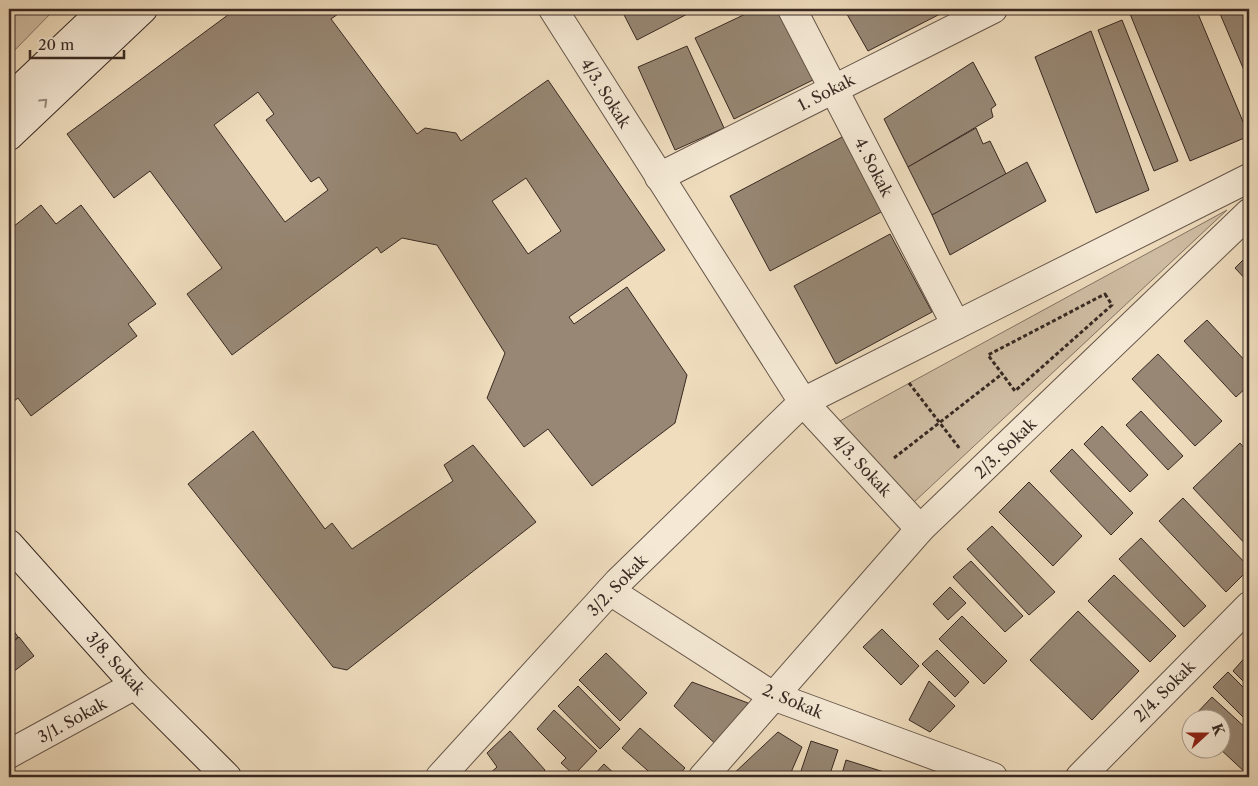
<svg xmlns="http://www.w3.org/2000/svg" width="1258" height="786" viewBox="0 0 1258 786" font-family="'Libre Caslon Text',serif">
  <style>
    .green { fill: #d0bea4; stroke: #847464 }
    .building { fill: #978774; stroke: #382923; fill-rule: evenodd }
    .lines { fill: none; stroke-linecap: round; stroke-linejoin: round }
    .street-casing { stroke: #66564a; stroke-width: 30 }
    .secondary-casing { stroke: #382923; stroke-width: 30 }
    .path { stroke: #382923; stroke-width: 3; stroke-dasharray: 4 2.5; stroke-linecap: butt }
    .street { stroke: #f5e9d5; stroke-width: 28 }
    .secondary { stroke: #f5e9d5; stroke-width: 28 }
    .oneway { stroke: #96897c }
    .labels { text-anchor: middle; stroke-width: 5; stroke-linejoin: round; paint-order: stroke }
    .street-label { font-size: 16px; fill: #382923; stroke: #f5e9d5 }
  </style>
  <rect width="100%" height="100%" fill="#efddbe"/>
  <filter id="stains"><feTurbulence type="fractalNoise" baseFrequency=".004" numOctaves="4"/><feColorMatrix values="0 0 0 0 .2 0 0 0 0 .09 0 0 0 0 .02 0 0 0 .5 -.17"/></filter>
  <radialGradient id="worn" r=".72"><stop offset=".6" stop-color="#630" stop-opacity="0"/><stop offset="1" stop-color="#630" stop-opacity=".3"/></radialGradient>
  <g class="green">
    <path d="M9,9H55L9,56Z"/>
    <path d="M1227,210L913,503L838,422Z"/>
  </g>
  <g class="building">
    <path d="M236,9H345L331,19L417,134L425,128L456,133L461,141L548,80L665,250L569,317L574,324L627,287L687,375L675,423L592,486L548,429L524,447L487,398L505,353L437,245L402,238L381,253L377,247L232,355L187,294L222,268L150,171L114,198L67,134ZM258,92L274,114L266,120L311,182L319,177L328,190L285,222L214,125ZM526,178L561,231L528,254L492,201Z"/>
    <path d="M621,9H697L637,40Z"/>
    <path d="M756,9H779L813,80L734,119L695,38Z"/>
    <path d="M844,9H942L944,12L868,51Z"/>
    <path d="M1128,9H1196L1249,136L1190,161Z"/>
    <path d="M1218,9H1249V82Z"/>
    <path d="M1122,20L1178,161L1154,171L1098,30Z"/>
    <path d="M1091,31L1149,190L1096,213L1035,57Z"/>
    <path d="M687,46L724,128L675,150L638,67Z"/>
    <path d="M973,62L996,105L991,109L993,117L908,167L884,119Z"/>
    <path d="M976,128L983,144L990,141L1006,174L932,215L908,167Z"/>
    <path d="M844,136L883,211L770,271L730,196Z"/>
    <path d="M1027,162L1046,201L950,255L932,215Z"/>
    <path d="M41,205L56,224L81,205L156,304L128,324L137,336L31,416L18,398L9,405V230Z"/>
    <path d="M890,234L932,312L836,364L794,286Z"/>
    <path d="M1249,254V283L1235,268Z"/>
    <path d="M1207,320L1249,365V385L1236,397L1184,341Z"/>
    <path d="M1158,354L1222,421L1195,446L1132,379Z"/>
    <path d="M1141,411L1183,456L1168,470L1126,425Z"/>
    <path d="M1102,426L1148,475L1130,492L1084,444Z"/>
    <path d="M253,431L325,529L332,523L352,549L453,481L444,465L473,445L536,522L347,670L333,667L188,484Z"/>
    <path d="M1240,443L1249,454V548L1193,488Z"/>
    <path d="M1072,449L1133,513L1111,535L1050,471Z"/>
    <path d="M1029,482L1082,536L1053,566L999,512Z"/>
    <path d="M1183,498L1249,567V569L1226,592L1159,521Z"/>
    <path d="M992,526L1055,592L1029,615L967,549Z"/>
    <path d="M1141,538L1206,606L1184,627L1119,559Z"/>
    <path d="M971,561L1023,616L1005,632L953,577Z"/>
    <path d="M1114,575L1176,636L1150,662L1088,601Z"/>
    <path d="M950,587L966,603L948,620L933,604Z"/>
    <path d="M1078,611L1139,671L1092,720L1030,660Z"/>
    <path d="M962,616L1007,661L984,684L939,639Z"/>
    <path d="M9,624L18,637L9,645Z"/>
    <path d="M882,629L919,666L901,685L863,647Z"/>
    <path d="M19,637L34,656L9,675V645Z"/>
    <path d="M937,650L969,682L955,697L922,664Z"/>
    <path d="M606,653L647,693L620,721L579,680Z"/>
    <path d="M1248,654L1249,655V687L1233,671Z"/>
    <path d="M1228,672L1249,693V723L1213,687Z"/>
    <path d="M929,681L955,706L930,732L909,720Z"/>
    <path d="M692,682L748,703L720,748L674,706Z"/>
    <path d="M578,686L620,729L600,749L558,706Z"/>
    <path d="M1212,697L1249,731L1248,775L1219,748L1220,718H1192Z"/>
    <path d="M554,710L597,751L574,775L561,763L566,758L537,729Z"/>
    <path d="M640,728L685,768L677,777H655L622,748Z"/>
    <path d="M510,731L545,770L539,777H486L497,767L487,753Z"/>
    <path d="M778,732L802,747L789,777H730Z"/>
    <path d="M811,741L838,750L829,777H799Z"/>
    <path d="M846,760L884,772L882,777H841Z"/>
    <path d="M604,764L618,777H592Z"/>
  </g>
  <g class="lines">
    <defs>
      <g id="street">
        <path d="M553,9L803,402L920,529"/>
        <path d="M792,9L956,325"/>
        <path d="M659,177L993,9"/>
        <path d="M610,591L773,696L993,777"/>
        <path d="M9,754L135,685"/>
        <path d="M440,777L618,582L803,402L1249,178"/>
        <path d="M703,777L920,529L1249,213"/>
        <path d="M1080,777L1249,606"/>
      </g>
      <g id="secondary">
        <path d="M9,99L104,9"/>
        <path d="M9,136L143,9"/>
        <path d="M9,544L135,685L227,777"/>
      </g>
    </defs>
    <use href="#street" class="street-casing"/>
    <use href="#secondary" class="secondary-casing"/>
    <g class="path">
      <path d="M1105,294L1112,305L1015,391L988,355Z"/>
      <path d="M909,383L960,449"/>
      <path d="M894,458L1002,374"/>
    </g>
    <use href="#street" class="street"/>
    <use href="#secondary" class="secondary"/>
  </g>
  <defs><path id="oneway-chevron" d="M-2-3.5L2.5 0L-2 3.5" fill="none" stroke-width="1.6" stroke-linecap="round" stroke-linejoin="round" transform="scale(1.25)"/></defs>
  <use class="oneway" href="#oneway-chevron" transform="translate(44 102) rotate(-44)"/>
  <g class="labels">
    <g class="street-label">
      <text transform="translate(826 92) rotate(-27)" y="6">1. Sokak</text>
      <text transform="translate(606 93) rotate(58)" y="6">4/3. Sokak</text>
      <text transform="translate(874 167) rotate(63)" y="6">4. Sokak</text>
      <text transform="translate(1005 448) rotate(-44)" y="6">2/3. Sokak</text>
      <text transform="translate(862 465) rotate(47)" y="6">4/3. Sokak</text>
      <text transform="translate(617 585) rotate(-46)" y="6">3/2. Sokak</text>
      <text transform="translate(116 663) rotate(48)" y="6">3/8. Sokak</text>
      <text transform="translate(1164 691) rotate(-45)" y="6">2/4. Sokak</text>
      <text transform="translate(793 701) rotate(23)" y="6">2. Sokak</text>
      <text transform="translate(72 720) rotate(-29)" y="6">3/1. Sokak</text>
    </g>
  </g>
  <rect width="1258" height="786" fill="none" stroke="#efddbe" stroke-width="30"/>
  <rect x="10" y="10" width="1238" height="766" fill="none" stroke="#382923" stroke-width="2.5"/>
  <rect x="15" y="15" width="1228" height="756" fill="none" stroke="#382923"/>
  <g transform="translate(1206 734) rotate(69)"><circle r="24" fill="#f5e9d5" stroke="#a99c8e"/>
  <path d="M0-4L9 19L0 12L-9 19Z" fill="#8f2418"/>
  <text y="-8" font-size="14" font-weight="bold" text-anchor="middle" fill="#382923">K</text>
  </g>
  <path d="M30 50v8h94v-8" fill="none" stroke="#382923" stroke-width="2.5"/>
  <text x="38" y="50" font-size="15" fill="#382923" stroke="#f5e9d5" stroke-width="4" paint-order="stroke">20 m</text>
  <rect width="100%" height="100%" filter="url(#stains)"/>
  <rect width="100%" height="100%" fill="url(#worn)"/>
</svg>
